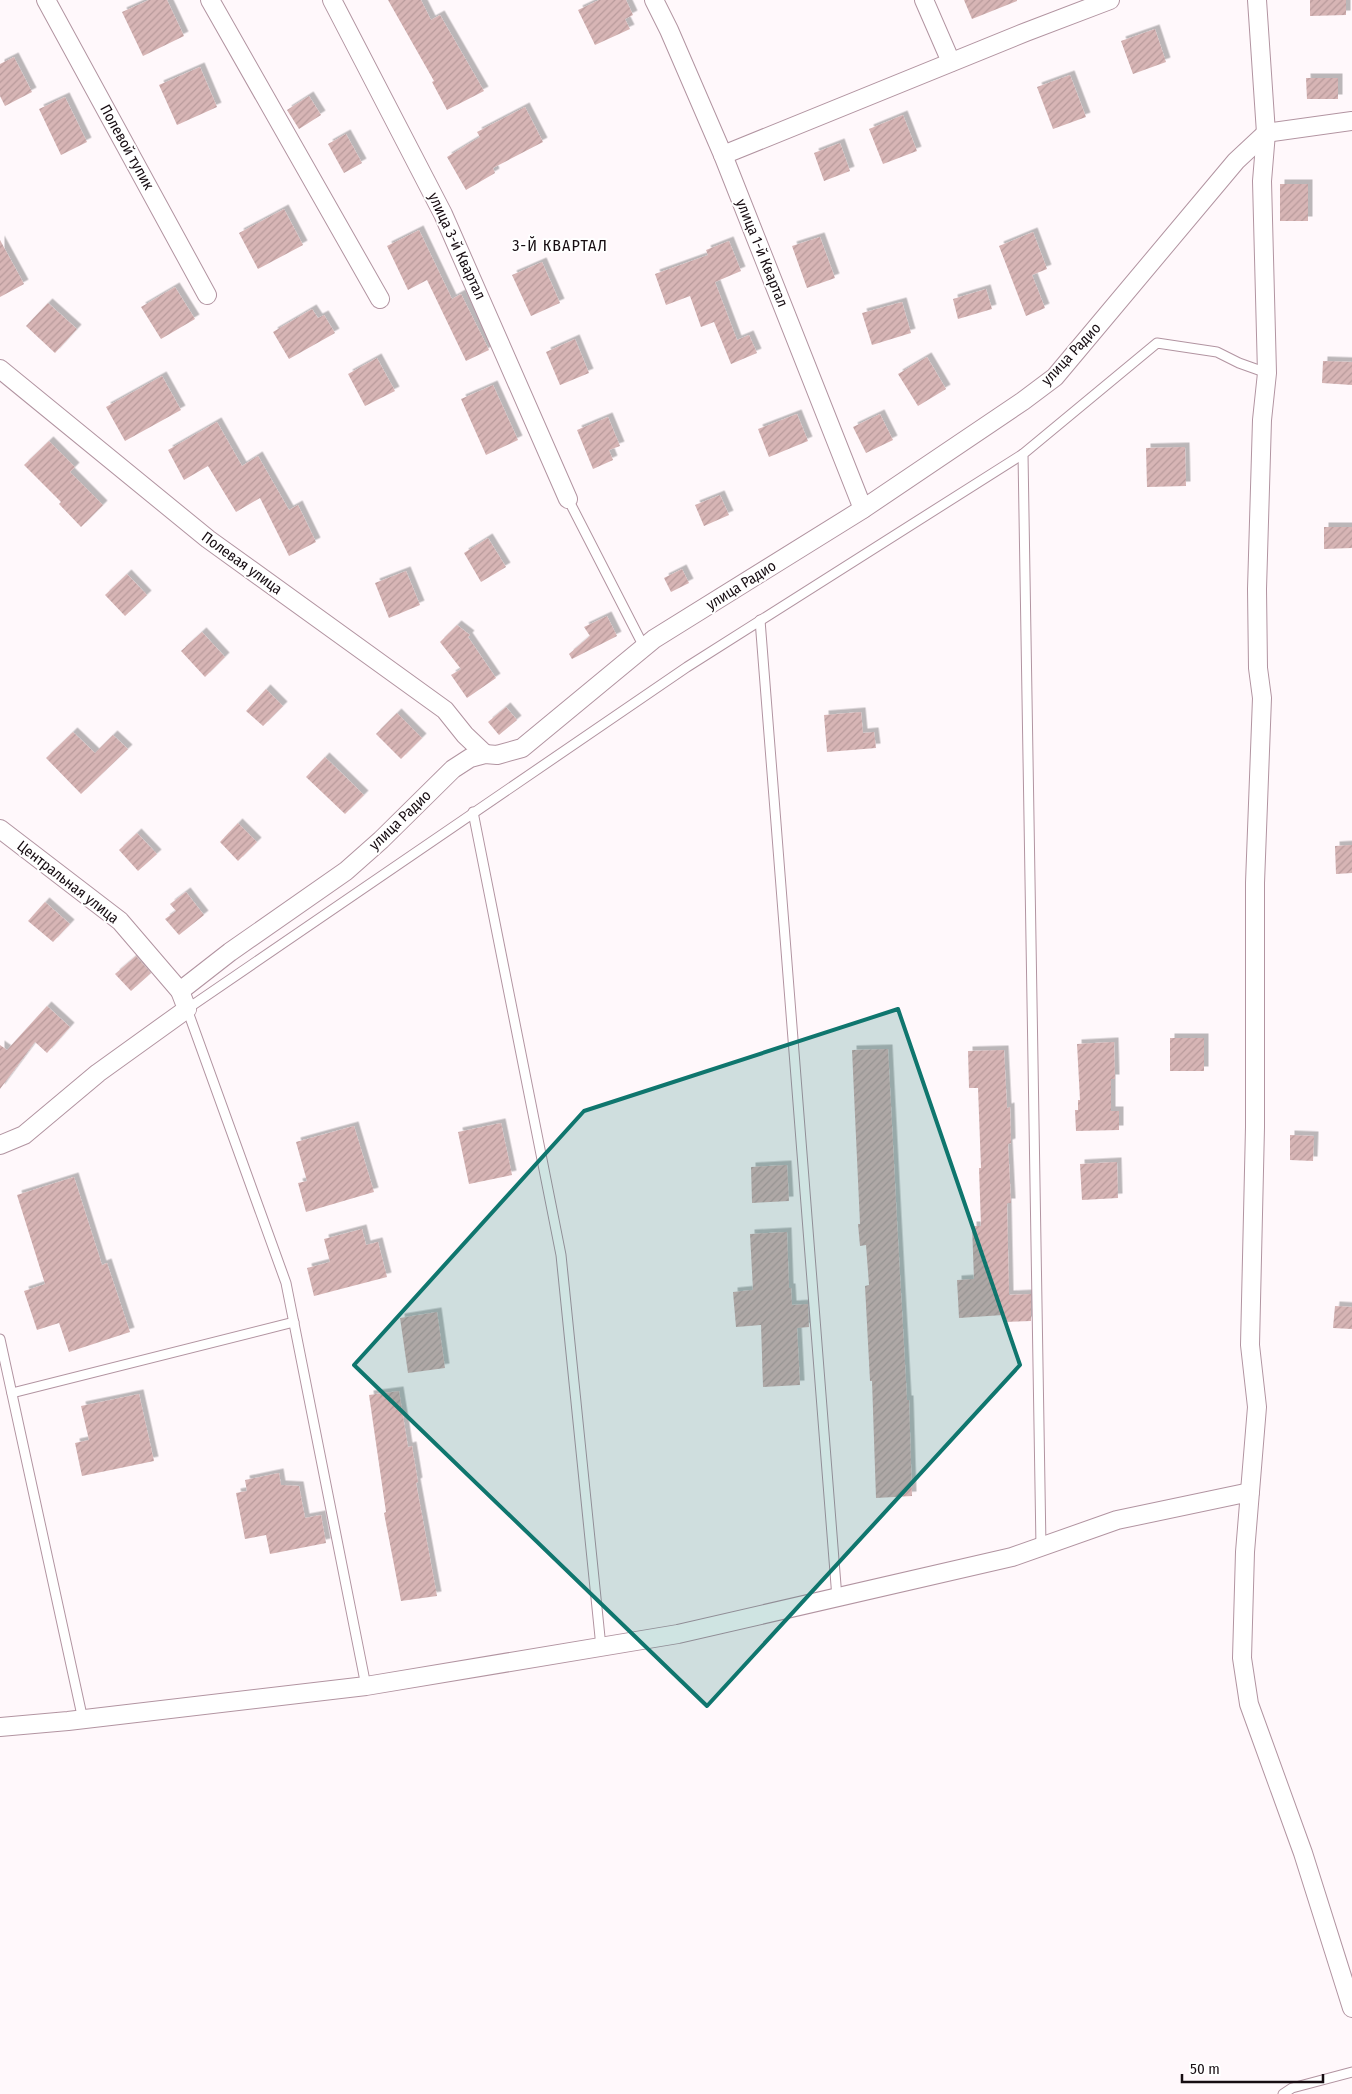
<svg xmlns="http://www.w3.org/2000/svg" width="1352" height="2094" viewBox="0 0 1352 2094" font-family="'Fira Sans Condensed',sans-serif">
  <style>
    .building { fill: url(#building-hatch); filter: url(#shadow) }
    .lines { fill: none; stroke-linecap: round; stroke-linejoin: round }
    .service-casing { stroke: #b294a1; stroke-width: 11 }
    .minor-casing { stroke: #b294a1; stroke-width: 20 }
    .service { stroke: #fff; stroke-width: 9 }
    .minor { stroke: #fff; stroke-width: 18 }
    .marked { fill: #0f766e; fill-opacity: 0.2; stroke: #0f766e; stroke-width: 4; stroke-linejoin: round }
    .labels { text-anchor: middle; stroke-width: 4; stroke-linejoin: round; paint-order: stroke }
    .street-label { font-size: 15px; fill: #170d12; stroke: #fff }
    .neighbourhood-label { font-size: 16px; letter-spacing: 1px; fill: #170d12; stroke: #fff }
  </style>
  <defs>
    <pattern id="building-hatch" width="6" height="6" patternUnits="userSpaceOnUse" patternTransform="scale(1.25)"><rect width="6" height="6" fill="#d7b5b5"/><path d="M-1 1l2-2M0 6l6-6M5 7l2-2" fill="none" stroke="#b89a9b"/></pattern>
    <filter id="shadow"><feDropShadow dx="4.5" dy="-4.5" stdDeviation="0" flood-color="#0004"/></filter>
  </defs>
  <rect width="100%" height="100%" fill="#fff8fb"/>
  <g class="building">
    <path d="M149,0H167L184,36L143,56L122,12Z"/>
    <path d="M388,0H421L431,20L440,15L484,91L447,110L432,82L434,81Z"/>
    <path d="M599,0H626L633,15L625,19L630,29L595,45L578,10Z"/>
    <path d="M964,0H1017V1L972,19Z"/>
    <path d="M1310,0H1346V15L1310,16Z"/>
    <path d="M1155,29L1166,62L1133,74L1121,41Z"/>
    <path d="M14,57L32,92L5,106L0,96V64Z"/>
    <path d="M200,67L217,107L177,125L159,85Z"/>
    <path d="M1070,75L1086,117L1053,129L1037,87Z"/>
    <path d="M1306,78H1338V99H1307Z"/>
    <path d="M309,96L321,115L299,129L287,110Z"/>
    <path d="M65,97L87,142L61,155L39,109Z"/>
    <path d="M525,107L543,142L493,168L495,173L466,190L447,157L480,137L477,132Z"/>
    <path d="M903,115L917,151L883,164L869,129Z"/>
    <path d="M346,134L362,163L344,173L328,144Z"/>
    <path d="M840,143L850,171L824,181L814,153Z"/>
    <rect x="1280" y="184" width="28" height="37"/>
    <path d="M284,209L303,245L258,269L239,233Z"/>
    <path d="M419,230L452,299L461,294L489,350L466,361L427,280L408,290L387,246Z"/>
    <path d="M1033,232L1047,269L1032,275L1045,308L1026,316L999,246Z"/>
    <path d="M820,237L835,278L807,288L792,246Z"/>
    <path d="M0,240L24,284L0,297Z"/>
    <path d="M729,241L741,271L715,282L737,340L749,335L757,353L731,364L714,322L701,327L690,296L666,305L655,274L708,255L706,250Z"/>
    <path d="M542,262L560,303L531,316L512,275Z"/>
    <path d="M175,287L195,319L161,339L141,307Z"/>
    <path d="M986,289L992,309L958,319L953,299Z"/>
    <path d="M902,302L911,333L872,345L862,313Z"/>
    <path d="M48,303L77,329L55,353L26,326Z"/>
    <path d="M312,309L318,318L324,315L335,333L289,359L273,332Z"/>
    <path d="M575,339L589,373L560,385L546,352Z"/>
    <path d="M927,357L946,389L918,406L898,374Z"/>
    <path d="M377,358L395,391L365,406L348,374Z"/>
    <path d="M1323,361L1352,362V385L1322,383Z"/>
    <path d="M162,376L181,410L125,441L106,407Z"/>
    <path d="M493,385L518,440L486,455L461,399Z"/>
    <path d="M797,414L808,441L769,457L758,429Z"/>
    <path d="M880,414L893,440L866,453L853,427Z"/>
    <path d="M608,417L620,446L609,450L613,460L593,469L577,430Z"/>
    <path d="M217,422L242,466L258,456L289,510L298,505L316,542L289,556L260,498L236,512L208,466L184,480L168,450Z"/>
    <path d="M49,441L75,467L70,472L103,505L81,527L59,504L61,502L24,465Z"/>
    <path d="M1185,447L1186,486L1147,487L1146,448Z"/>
    <path d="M720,495L729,515L704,526L695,505Z"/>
    <path d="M1324,527H1352V548L1324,549Z"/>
    <path d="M488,538L506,567L481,582L464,553Z"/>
    <path d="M682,569L689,583L671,592L664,578Z"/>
    <path d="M406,571L420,605L389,618L375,583Z"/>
    <path d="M127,574L147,595L125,616L105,595Z"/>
    <path d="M607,616L617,636L572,659L569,654L590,636L584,627Z"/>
    <path d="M457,625L470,635L468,637L496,678L467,698L451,675L461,669L440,642Z"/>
    <path d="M202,632L225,657L205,677L181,651Z"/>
    <path d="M266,689L283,706L263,726L246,711Z"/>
    <path d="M506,707L517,720L499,735L488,722Z"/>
    <path d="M861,712L863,733L874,732L876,748L827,752L824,715Z"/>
    <path d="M397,713L422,738L401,759L376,734Z"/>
    <path d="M73,732L95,753L113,735L128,749L81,794L46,758Z"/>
    <path d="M325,757L364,795L345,814L306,777Z"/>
    <path d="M238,823L257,842L238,861L220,842Z"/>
    <path d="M137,833L157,854L138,871L119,850Z"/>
    <path d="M1352,845V873L1336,874L1335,846Z"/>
    <path d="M186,892L204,915L179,935L165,919L176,911L170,904Z"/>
    <path d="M45,902L70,924L53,942L28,921Z"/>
    <path d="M136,956L151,973L131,991L115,974Z"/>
    <path d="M47,1006L70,1027L47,1053L35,1042L0,1089V1045L7,1050Z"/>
    <rect x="1170" y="1038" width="34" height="33"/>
    <path d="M1114,1042L1115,1079H1111V1111H1119V1130L1076,1131L1075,1110H1078V1100H1080L1077,1044Z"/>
    <path d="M888,1049L897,1221L907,1400H909L912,1496L876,1498L872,1381H870L865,1286L869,1285L866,1245L860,1246L858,1224H860L852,1050Z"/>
    <path d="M1004,1050L1007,1108L1010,1107L1011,1143L1008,1144L1011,1203H1007L1009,1295L1031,1294V1321L1003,1322V1315L959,1318L957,1280L974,1279L972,1226H981L979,1168H981L978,1088H969L968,1051Z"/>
    <path d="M501,1123L512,1175L469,1184L458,1132Z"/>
    <path d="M354,1126L374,1192L306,1212L298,1183L307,1181L296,1142Z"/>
    <path d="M1290,1135L1314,1136L1313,1161L1290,1160Z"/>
    <path d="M1117,1162L1118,1198L1082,1200L1080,1164Z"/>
    <path d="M787,1165L789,1201L752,1203L751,1167Z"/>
    <path d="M74,1177L102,1265L107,1263L130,1332L69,1352L59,1323L37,1330L24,1291L45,1284L17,1195Z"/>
    <path d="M362,1229L366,1245L378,1242L387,1277L314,1296L307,1268L330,1262L324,1239Z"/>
    <path d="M787,1232L789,1288H791L792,1305L808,1304L809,1327L797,1328L800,1385L763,1387L761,1325L736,1327L733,1292L753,1290L750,1234Z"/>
    <path d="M1335,1306L1352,1307V1329L1333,1328Z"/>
    <path d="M437,1312L445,1368L408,1373L400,1318Z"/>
    <path d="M399,1391L408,1447L412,1446L418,1482L416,1483L437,1596L401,1601L384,1513L386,1512L369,1395Z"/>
    <path d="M139,1394L154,1461L82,1476L75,1443L89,1440L81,1406Z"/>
    <path d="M279,1473L281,1485L299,1486L305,1518L321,1515L326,1543L270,1554L266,1535L245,1539L236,1493L247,1491L245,1480Z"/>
  </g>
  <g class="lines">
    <defs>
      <g id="service">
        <path d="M568,499L644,647"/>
        <path d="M760,620L837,1598"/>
        <path d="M473,812L561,1255L601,1647"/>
        <path d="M0,1339L83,1720"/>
        <path d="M12,1393L294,1322"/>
        <path d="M1041,1547L1023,454L1157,343L1217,352L1239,363L1267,373"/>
        <path d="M366,1686L286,1283L187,1009L687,667L1023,454"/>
        <path d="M1283,2094L1292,2088L1352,2072"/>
      </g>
      <g id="minor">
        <path d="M46,0L207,295"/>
        <path d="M210,0L380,299"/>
        <path d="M332,0L443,214L568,499"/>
        <path d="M654,0L669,30L723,155L863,509"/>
        <path d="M924,0L951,62"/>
        <path d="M1257,0L1266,133L1262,181L1267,373L1262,420L1257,589L1258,668L1262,698L1255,883V1127L1250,1345L1257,1407L1245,1552L1242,1658L1249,1704L1303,1853L1352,2008"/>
        <path d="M723,155L1026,32L1110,0"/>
        <path d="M0,369L208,539L445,710L465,735L485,754"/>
        <path d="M0,829L120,921L180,991L187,1009L98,1073L24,1135L0,1145"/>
        <path d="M180,991L230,952L346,871L381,840L453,769L470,758L485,754L497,755L522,748L654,639L863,509L1023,401L1055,377L1236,161L1266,133L1352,121"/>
        <path d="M0,1727L68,1721L366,1686L678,1634L1012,1557L1117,1520L1250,1492"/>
      </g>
    </defs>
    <use href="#service" class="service-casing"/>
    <use href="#minor" class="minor-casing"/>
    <use href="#service" class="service"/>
    <use href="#minor" class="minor"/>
  </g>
  <path class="marked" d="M898,1009L1020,1365L707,1706L354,1365L584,1111Z"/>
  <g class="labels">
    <g class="street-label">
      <text transform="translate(127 147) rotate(61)" y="5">Полевой тупик</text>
      <text transform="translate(457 246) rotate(65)" y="5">улица 3-й Квартал</text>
      <text transform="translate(762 253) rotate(68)" y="5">улица 1-й Квартал</text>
      <text transform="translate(1071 354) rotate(-47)" y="5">улица Радио</text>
      <text transform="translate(242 563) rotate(36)" y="5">Полевая улица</text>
      <text transform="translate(741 585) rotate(-32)" y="5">улица Радио</text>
      <text transform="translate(400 820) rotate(-44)" y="5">улица Радио</text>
      <text transform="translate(68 882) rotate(38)" y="5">Центральная улица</text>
    </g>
    <g class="neighbourhood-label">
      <text x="560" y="251">3-Й КВАРТАЛ</text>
    </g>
  </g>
  <path d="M1182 2074v8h141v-8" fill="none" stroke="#170d12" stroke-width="2.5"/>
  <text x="1190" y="2074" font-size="15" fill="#170d12" stroke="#ffffff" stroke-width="4" paint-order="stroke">50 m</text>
</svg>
